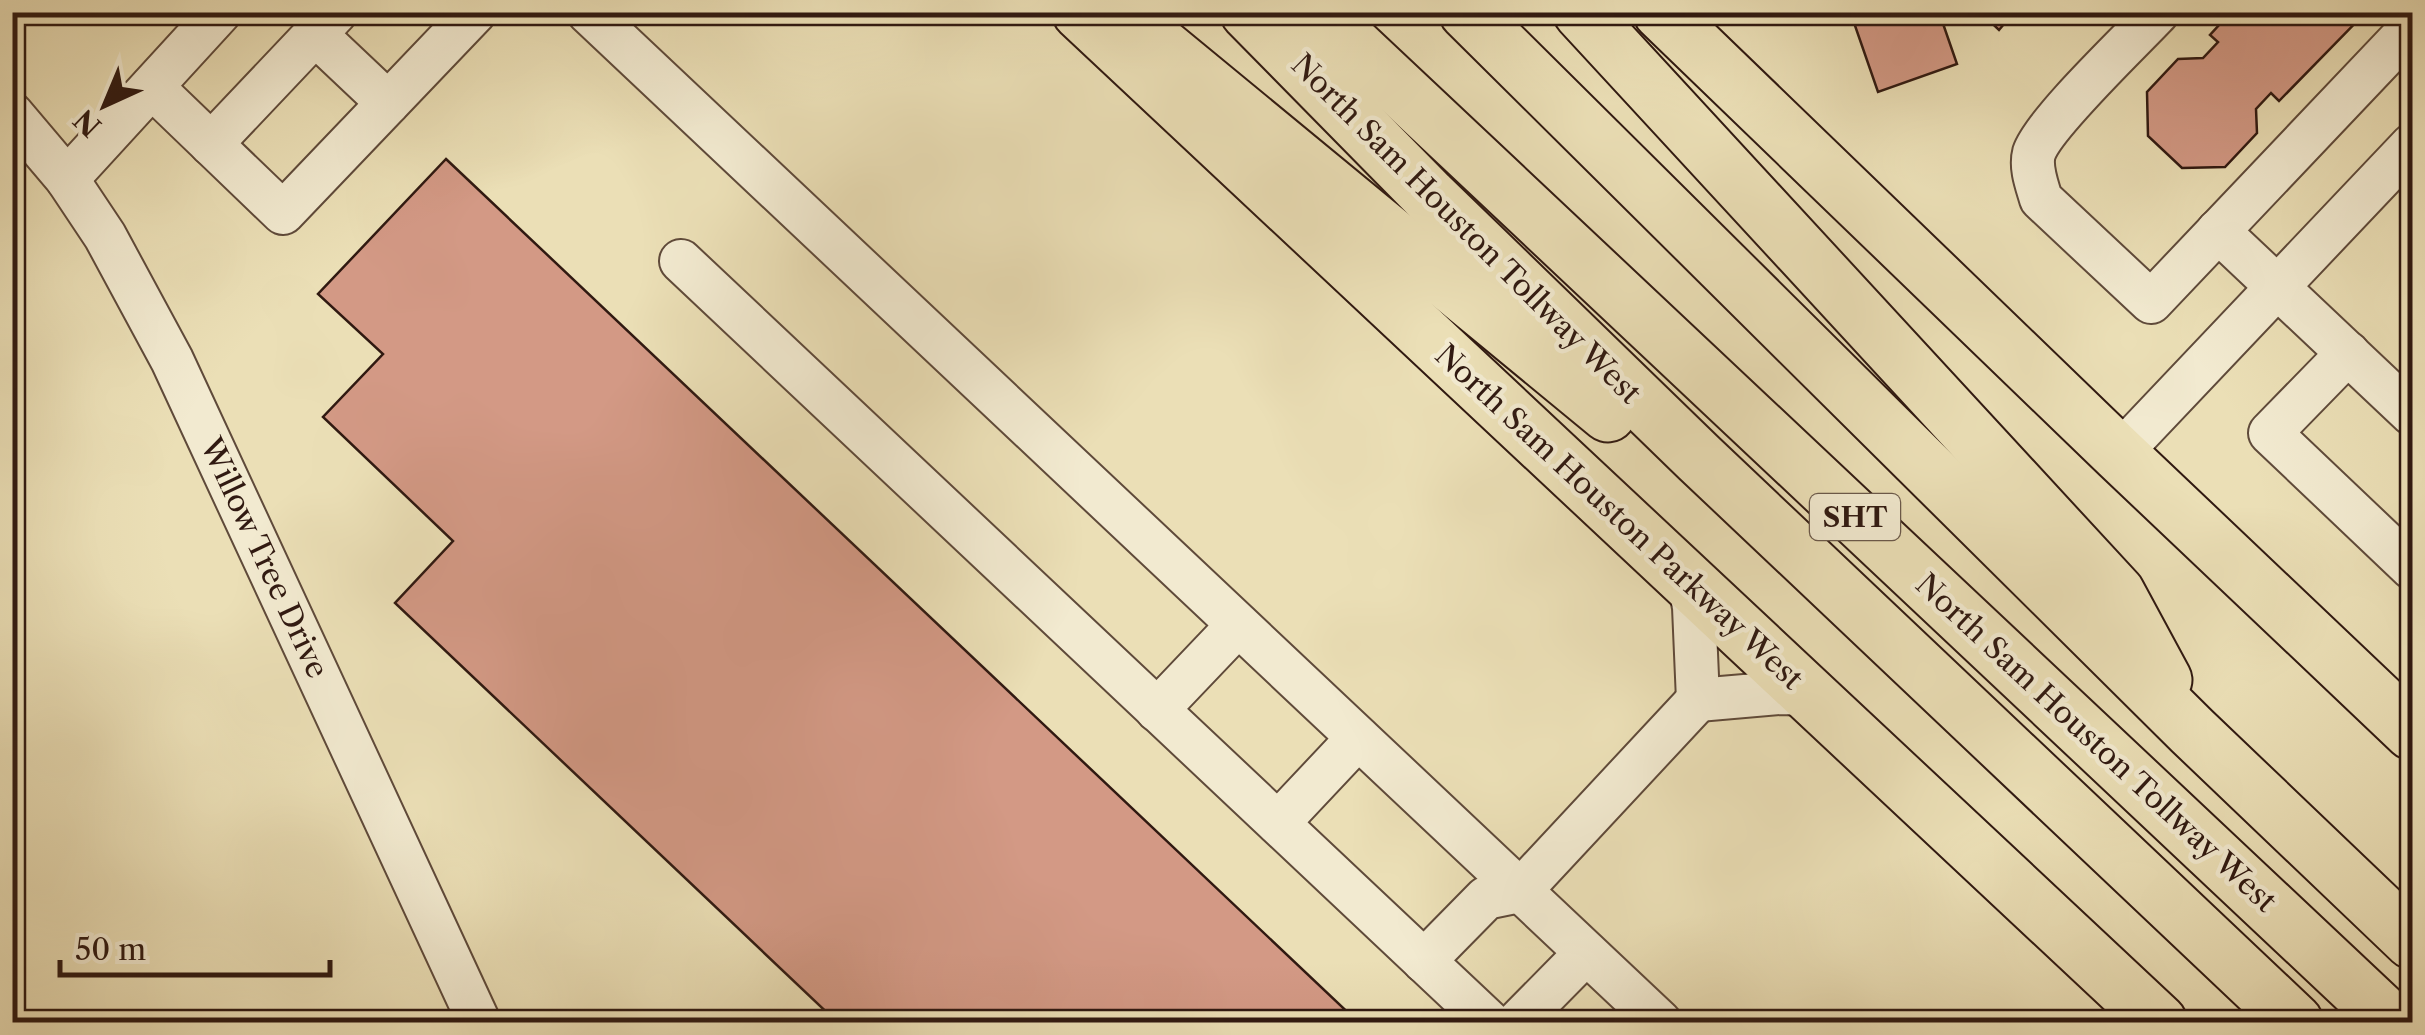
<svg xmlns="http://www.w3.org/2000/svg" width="2425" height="1035" viewBox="0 0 2425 1035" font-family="'Libre Caslon Text',serif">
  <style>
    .building { fill: #d39985; stroke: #301911; stroke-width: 2.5 }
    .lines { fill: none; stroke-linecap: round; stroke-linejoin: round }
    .minor-casing { stroke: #5f4a3a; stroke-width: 46 }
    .major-casing { stroke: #301911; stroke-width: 59 }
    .highway-casing { stroke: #301911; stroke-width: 59 }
    .minor { stroke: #f2ead0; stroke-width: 42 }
    .major { stroke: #ebdfb6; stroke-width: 55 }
    .highway { stroke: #ebdfb6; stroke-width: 55 }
    .labels { text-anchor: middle; stroke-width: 9; stroke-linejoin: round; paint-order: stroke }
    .shield { fill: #f2ead0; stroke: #6a584a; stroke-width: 2.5 }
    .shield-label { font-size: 28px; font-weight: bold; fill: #301911 }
    .street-label { font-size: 30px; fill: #301911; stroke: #f2ead0 }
  </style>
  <rect width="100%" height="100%" fill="#ebdfb6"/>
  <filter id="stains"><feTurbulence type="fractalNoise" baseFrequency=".002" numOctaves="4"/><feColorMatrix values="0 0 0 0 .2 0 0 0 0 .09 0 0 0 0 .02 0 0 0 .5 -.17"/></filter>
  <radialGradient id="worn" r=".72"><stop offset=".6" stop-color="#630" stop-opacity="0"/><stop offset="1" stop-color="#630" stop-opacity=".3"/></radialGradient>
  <g class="building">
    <path d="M1865,12H1939L1957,64L1878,92L1852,17Z"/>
    <path d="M1980,12H2014L1999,30Z"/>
    <path d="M2231,12H2366L2279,101L2271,93L2256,109L2257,133L2225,167L2182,168L2148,136L2147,92L2178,59L2203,58L2218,42L2210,35Z"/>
    <path d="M446,159L1358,1022H837L395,603L453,541L323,417L383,354L318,294Z"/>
  </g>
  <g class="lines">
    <defs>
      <g id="minor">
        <path d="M588,12L1660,1022"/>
        <path d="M2158,12C2132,40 2044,123 2034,153C2030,168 2037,185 2041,199L2151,302L2412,27"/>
        <path d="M315,34L388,103"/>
        <path d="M152,87L283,213L475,12"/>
        <path d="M12,114L67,179L105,236L172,360L479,1022"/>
        <path d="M211,144L336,12"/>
        <path d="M67,179L220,12"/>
        <path d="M2218,231L2412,414"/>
        <path d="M681,261L1489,1022"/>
        <path d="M2348,353L2270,433L2412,568"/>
        <path d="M2119,454L2412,145"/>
        <path d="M1689,582L1694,607L1698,700L1780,693L1808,694"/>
        <path d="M1157,710L1238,625"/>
        <path d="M1278,823L1358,738"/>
        <path d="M1424,961L1486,898L1520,891L1698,700"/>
        <path d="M1518,1022L1586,953"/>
      </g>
      <g id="major">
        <path d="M1080,12L2159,1022"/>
        <path d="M1661,12L2119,454L2412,732"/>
      </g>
      <g id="highway">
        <path d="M1120,12L1608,414"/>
        <path d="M1248,12L1429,196L1699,458L2295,1022"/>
        <path d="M1318,12L2392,1022"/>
        <path d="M1467,12L2192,731L2412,941"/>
        <path d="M1581,12L2117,593L2164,680"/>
      </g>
    </defs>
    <use href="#minor" class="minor-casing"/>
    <use href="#major" class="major-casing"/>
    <use href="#highway" class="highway-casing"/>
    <use href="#minor" class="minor"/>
    <use href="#major" class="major"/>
    <use href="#highway" class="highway"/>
  </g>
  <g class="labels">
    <rect class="shield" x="1810" y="494" width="90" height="46" rx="8"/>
    <g class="shield-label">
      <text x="1855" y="527">SHT</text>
    </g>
    <g class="street-label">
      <text transform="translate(1466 229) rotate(45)" y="10">North Sam Houston Tollway West</text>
      <text transform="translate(1619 517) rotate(43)" y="10">North Sam Houston Parkway West</text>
      <text transform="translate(264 558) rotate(65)" y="10">Willow Tree Drive</text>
      <text transform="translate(2096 743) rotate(43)" y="10">North Sam Houston Tollway West</text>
    </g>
  </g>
  <rect width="2425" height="1035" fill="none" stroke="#ebdfb6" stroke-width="50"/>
  <rect x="15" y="15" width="2395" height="1005" fill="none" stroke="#301911" stroke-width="5"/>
  <rect x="25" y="25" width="2375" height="985" fill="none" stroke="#301911" stroke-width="2.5"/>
  <g transform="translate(105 105) rotate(224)" stroke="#f2ead0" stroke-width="8" paint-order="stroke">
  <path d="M0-8L18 38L0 25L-18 38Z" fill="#301911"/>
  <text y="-15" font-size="28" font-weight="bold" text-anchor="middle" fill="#301911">N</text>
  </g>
  <path d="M60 960v15h270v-15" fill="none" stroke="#301911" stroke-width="5"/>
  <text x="75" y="960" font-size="30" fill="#301911" stroke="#f2ead0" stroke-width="8" paint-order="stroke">50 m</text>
  <rect width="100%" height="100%" filter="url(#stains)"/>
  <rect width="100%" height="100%" fill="url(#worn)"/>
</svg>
